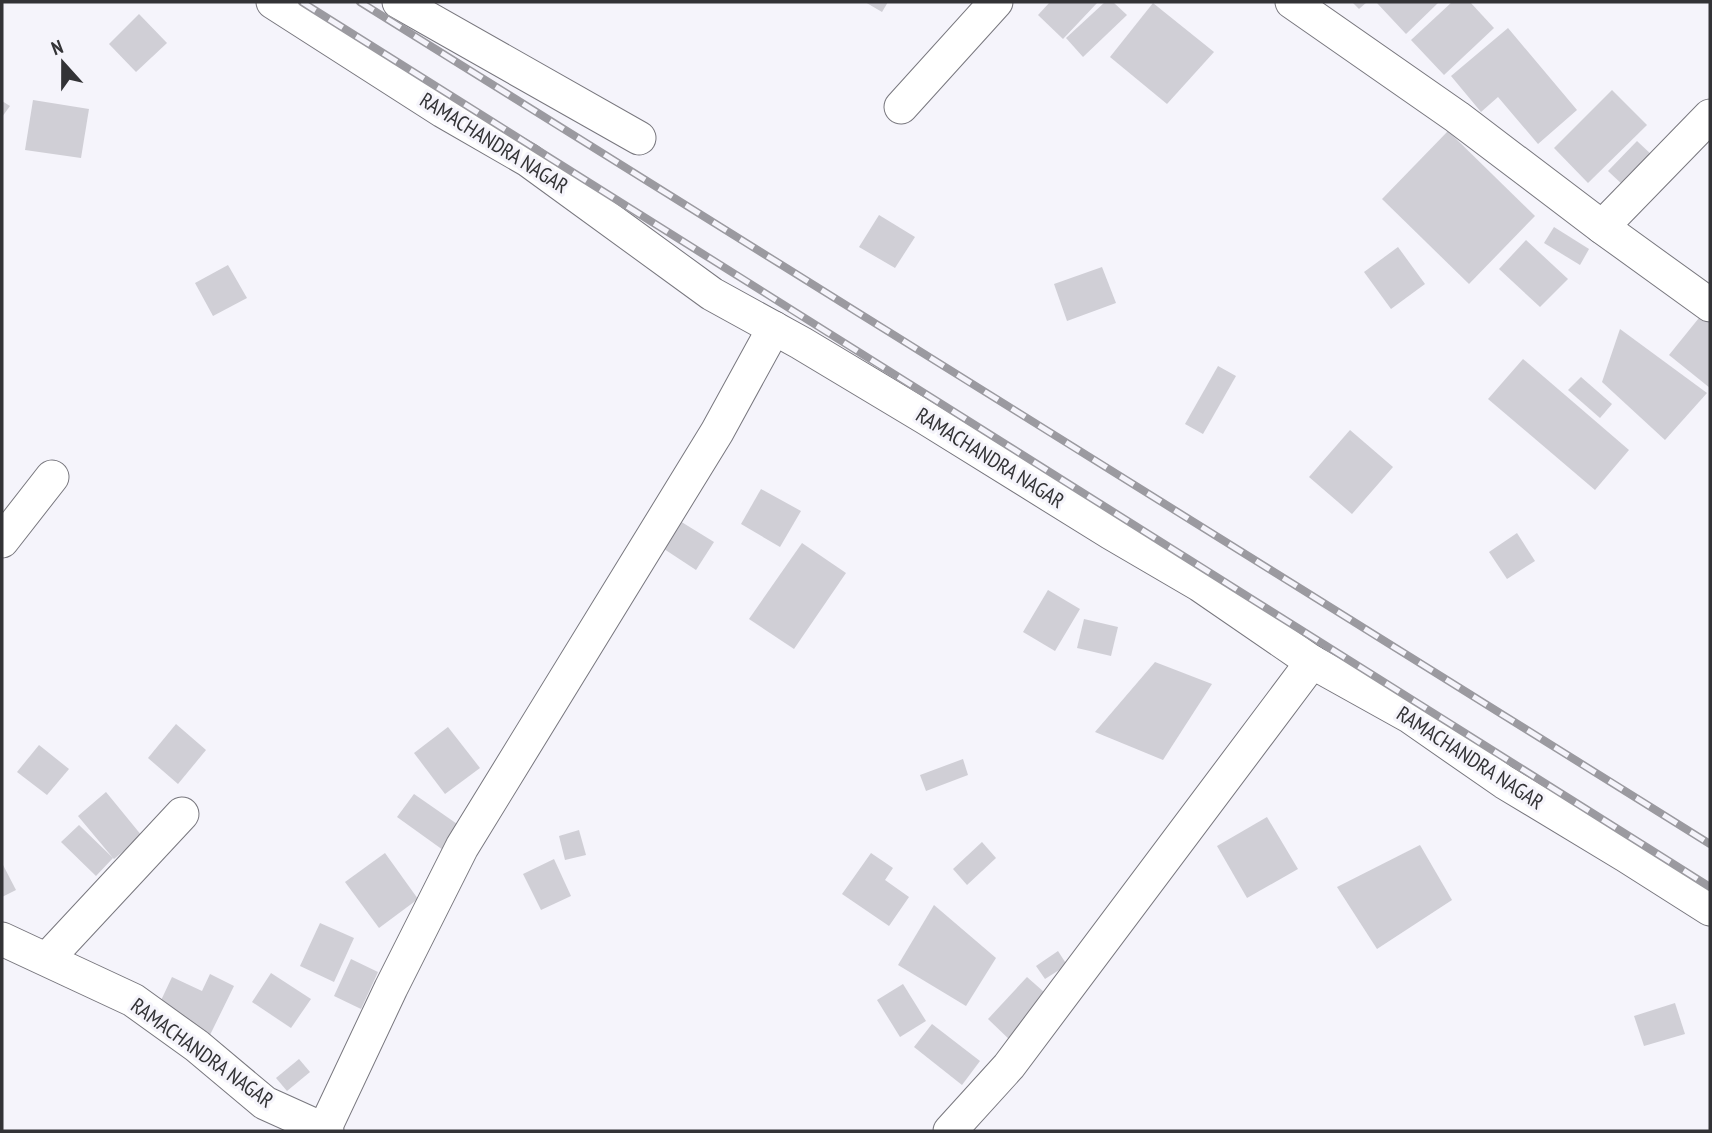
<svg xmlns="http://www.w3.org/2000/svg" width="1712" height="1133" viewBox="0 0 1712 1133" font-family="'PT Sans Narrow',sans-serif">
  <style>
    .building { fill: #d0cfd6 }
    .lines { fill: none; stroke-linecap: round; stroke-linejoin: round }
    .minor-casing { stroke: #78777e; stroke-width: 35 }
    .minor { stroke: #fff; stroke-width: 33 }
    .rail-casing { stroke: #9b9aa0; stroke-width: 8 }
    .rail { stroke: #f5f4fb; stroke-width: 5; stroke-dasharray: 16; stroke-linecap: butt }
    .labels { text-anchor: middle; stroke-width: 6; stroke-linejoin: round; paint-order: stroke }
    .street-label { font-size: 21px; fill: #333336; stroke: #f5f4fb }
  </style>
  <rect width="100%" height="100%" fill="#f5f4fb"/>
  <g class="building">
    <path d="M865,2H888L882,12Z"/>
    <path d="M1050,2H1098L1063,39L1038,15Z"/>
    <path d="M1105,2H1113L1127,15L1083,57L1066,38Z"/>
    <path d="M1352,2H1367L1359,9Z"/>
    <path d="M1376,2H1439L1406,34Z"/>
    <path d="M1452,2H1470L1494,28L1444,75L1411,40Z"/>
    <path d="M1153,3L1214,52L1167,104L1110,57Z"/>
    <path d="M139,14L167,43L136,72L109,44Z"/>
    <path d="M1508,28L1577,110L1538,144L1498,97L1481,112L1451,76Z"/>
    <path d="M1612,90L1647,125L1588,183L1554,148Z"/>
    <path d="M33,100L89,109L81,158L25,150Z"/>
    <path d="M2,101L10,106L2,117Z"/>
    <path d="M1448,131L1535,216L1469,284L1382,199Z"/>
    <path d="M1637,141L1654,157L1624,186L1608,171Z"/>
    <path d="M879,215L915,237L895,268L859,247Z"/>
    <path d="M1554,227L1589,249L1580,265L1544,243Z"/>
    <path d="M1526,240L1568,279L1540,307L1499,269Z"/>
    <path d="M1398,247L1425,284L1391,309L1364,272Z"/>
    <path d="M228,265L247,298L213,316L195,283Z"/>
    <path d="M1102,267L1116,303L1067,321L1054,284Z"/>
    <path d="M1707,308L1710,310V388L1669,355Z"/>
    <path d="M1620,329L1707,393L1665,440L1602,382Z"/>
    <path d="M1523,359L1629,450L1595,490L1488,399Z"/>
    <path d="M1218,366L1236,376L1203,434L1185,424Z"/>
    <path d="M1581,377L1612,404L1600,418L1568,390Z"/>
    <path d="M1350,430L1393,467L1352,514L1309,477Z"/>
    <path d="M761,489L801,511L780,547L741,524Z"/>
    <path d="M675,518L714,542L696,570L658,545Z"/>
    <path d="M1517,533L1535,561L1507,579L1489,552Z"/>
    <path d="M802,543L846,573L794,649L749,619Z"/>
    <path d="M1048,590L1080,609L1055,651L1023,632Z"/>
    <path d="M1084,619L1118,627L1111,656L1077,648Z"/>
    <path d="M1155,662L1212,684L1163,760L1095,732Z"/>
    <path d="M176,724L206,750L178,784L148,758Z"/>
    <path d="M448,727L480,768L445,794L414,753Z"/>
    <path d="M39,745L69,769L47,795L17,772Z"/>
    <path d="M963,759L968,775L926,791L920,775Z"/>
    <path d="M106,792L142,836L114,859L113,858L96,876L61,842L79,825L113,858L78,816Z"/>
    <path d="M414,794L460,826L443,850L397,817Z"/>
    <path d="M1267,817L1298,869L1247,898L1217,846Z"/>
    <path d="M579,830L586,855L565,860L559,836Z"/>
    <path d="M982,842L996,858L967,885L953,869Z"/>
    <path d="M1420,845L1452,900L1377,949L1337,887Z"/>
    <path d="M385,853L418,899L379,928L345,882Z"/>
    <path d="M871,853L893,868L885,880L909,897L889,926L842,894Z"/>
    <path d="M554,859L571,896L541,910L523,874Z"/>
    <path d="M2,863L16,890L2,897Z"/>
    <path d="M934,905L996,958L966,1006L898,965Z"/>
    <path d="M320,923L354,938L334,982L300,966Z"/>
    <path d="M1058,951L1067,965L1045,979L1036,966Z"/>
    <path d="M351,959L378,972L361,1009L334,996Z"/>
    <path d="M271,973L311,999L291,1028L252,1002Z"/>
    <path d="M210,974L234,986L209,1037L156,1011L172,977L202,991Z"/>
    <path d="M1027,977L1053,1000L1013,1043L988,1019Z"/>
    <path d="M903,984L926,1021L900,1037L877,1000Z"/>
    <path d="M1675,1003L1685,1034L1644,1046L1634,1016Z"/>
    <path d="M932,1024L980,1061L962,1085L914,1047Z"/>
    <path d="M299,1059L310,1072L287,1091L276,1078Z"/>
  </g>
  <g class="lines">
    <defs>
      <g id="minor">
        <path d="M273,2L443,111L528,160L712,294L801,343L926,418L1111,533L1200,585L1312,662L1409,716L1504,782L1625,855L1710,909"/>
        <path d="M399,2L639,138"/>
        <path d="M1292,2L1457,117L1602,227L1710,305"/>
        <path d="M901,107L996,2"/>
        <path d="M1602,227L1710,116"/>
        <path d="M2,541L52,477"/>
        <path d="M2,939L133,1000L197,1046L265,1103L327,1131"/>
        <path d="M47,959L182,814"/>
        <path d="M324,1130L391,988L462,847L717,432L774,328"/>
        <path d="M950,1131L1009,1066L1312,662"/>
      </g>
    </defs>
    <use href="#minor" class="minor-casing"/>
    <use href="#minor" class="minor"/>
    <defs>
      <g id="rail">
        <path d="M302,2L1710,887"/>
        <path d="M360,2L1710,844"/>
      </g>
    </defs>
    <use href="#rail" class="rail-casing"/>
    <use href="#rail" class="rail"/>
  </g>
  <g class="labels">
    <g class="street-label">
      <text transform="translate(494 143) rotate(32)" y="7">RAMACHANDRA NAGAR</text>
      <text transform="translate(990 458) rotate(32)" y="7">RAMACHANDRA NAGAR</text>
      <text transform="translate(1470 758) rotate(33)" y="7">RAMACHANDRA NAGAR</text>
      <text transform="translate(202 1053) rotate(36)" y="7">RAMACHANDRA NAGAR</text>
    </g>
  </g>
  <rect width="1712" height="1133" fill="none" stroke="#333336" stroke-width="7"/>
  <g transform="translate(63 63) rotate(339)" stroke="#f5f4fb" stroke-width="5" paint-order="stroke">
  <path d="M0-5L12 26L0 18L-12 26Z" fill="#333336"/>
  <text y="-10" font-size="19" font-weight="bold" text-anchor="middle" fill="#333336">N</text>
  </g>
</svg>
